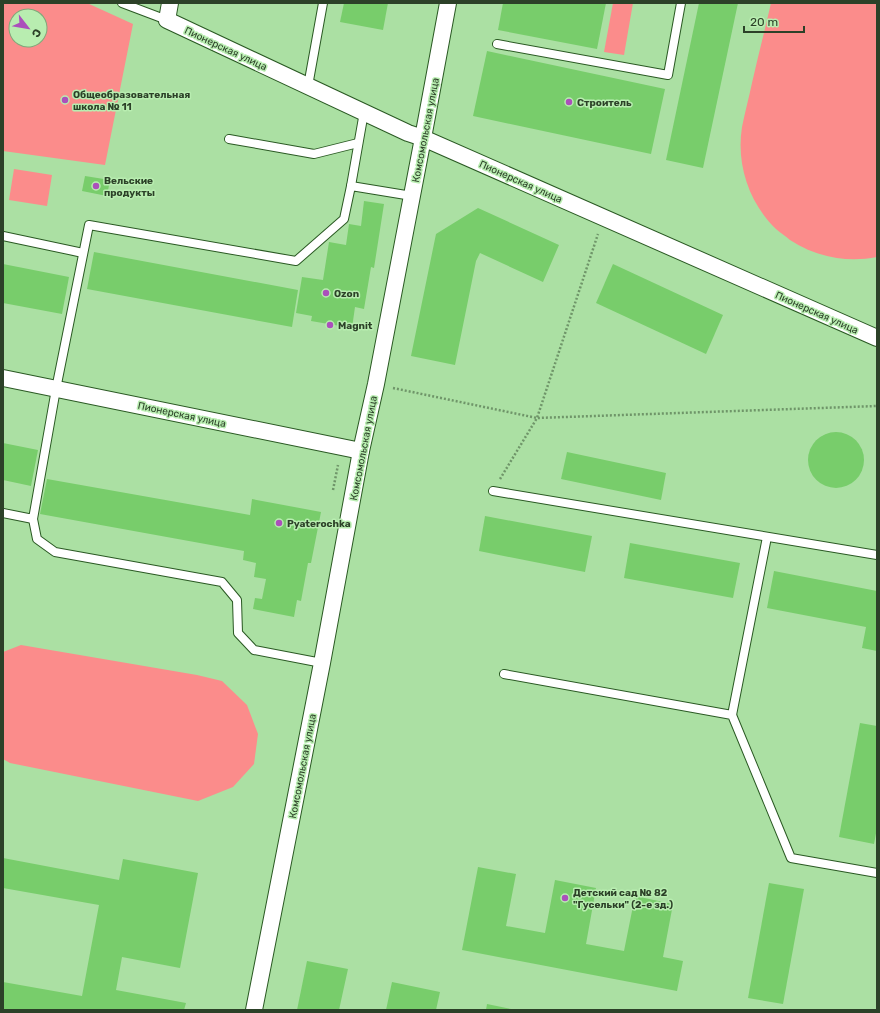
<svg xmlns="http://www.w3.org/2000/svg" width="880" height="1013" viewBox="0 0 880 1013" font-family="Rubik,sans-serif">
  <style>
    .green { fill: #fb8c8b; fill-rule: evenodd }
    .building { fill: #78cd6b }
    .lines { fill: none; stroke-linecap: round; stroke-linejoin: round }
    .lane-casing { stroke: #2a5923; stroke-width: 10 }
    .street-casing { stroke: #2a5923; stroke-width: 18 }
    .path { stroke: #6f9569; stroke-width: 2.5; stroke-dasharray: 2 2; stroke-linecap: butt }
    .lane { stroke: #fff; stroke-width: 8 }
    .street { stroke: #fff; stroke-width: 16 }
    .poi-dot { fill: #ab50bb; stroke: #b8edb0; stroke-width: 1.5 }
    .labels { text-anchor: middle; stroke-width: 3; stroke-linejoin: round; paint-order: stroke }
    .street-label { font-size: 10px; fill: #2c4128; stroke: #b8edb0 }
    .poi-label { font-size: 10px; font-weight: bold; fill: #2c4128; stroke: #b8edb0; text-anchor: start }
  </style>
  <rect width="100%" height="100%" fill="#abe0a3"/>
  <g class="green">
    <path d="M3,3H87L133,24L105,165L3,151ZM16,16H40V40H16Z"/>
    <path d="M613,3H633L624,55L604,52Z"/>
    <path d="M771,3H877V257C847,263 816,257 790,240C786,236 780,233 776,229C749,203 736,164 742,127C745,112 749,97 752,83C758,56 765,30 771,3Z"/>
    <path d="M14,169L52,175L47,206L9,200Z"/>
    <path d="M21,645L197,675L222,681L247,705L258,734L254,764L233,787L198,801L10,763L3,759V652Z"/>
  </g>
  <g class="building">
    <path d="M344,3H388L383,30L340,22Z"/>
    <path d="M503,3H606L597,49L498,30Z"/>
    <path d="M699,3H738L703,168L666,160Z"/>
    <path d="M487,51L665,89L651,154L473,116Z"/>
    <path d="M85,176L110,180L107,196L82,191Z"/>
    <path d="M364,201L384,204L374,268L371,267L364,309L355,307L352,328L311,321L312,316L296,313L302,277L323,280L329,242L346,245L349,224L361,226Z"/>
    <path d="M478,208L559,245L543,282L480,253L476,261L455,365L411,356L436,234Z"/>
    <path d="M94,252L298,290L292,327L87,289Z"/>
    <path d="M3,264L69,277L62,314L3,303Z"/>
    <path d="M613,264L723,315L706,354L596,303Z"/>
    <circle cx="836" cy="460" r="28"/>
    <path d="M3,443L38,450L31,486L3,480Z"/>
    <path d="M567,452L666,473L661,500L561,479Z"/>
    <path d="M47,479L250,515L252,499L321,512L311,563H308L301,601L297,600L294,617L253,609L255,598L262,599L266,579L254,577L256,563L243,560L244,551L40,514Z"/>
    <path d="M485,516L592,536L585,572L479,551Z"/>
    <path d="M630,543L740,563L733,598L624,578Z"/>
    <path d="M774,571L877,591V651L862,648L866,627L767,608Z"/>
    <path d="M860,723L877,726V828L874,844L839,837Z"/>
    <path d="M3,858L119,880L123,859L198,873L180,968L122,957L116,990L186,1003L184,1010H3V982L82,996L99,905L3,888Z"/>
    <path d="M478,867L516,874L506,926L545,933L555,880L596,888L586,944L624,951L635,896L673,904L663,957L683,961L677,991L462,950Z"/>
    <path d="M769,883L804,889L783,1004L748,998Z"/>
    <path d="M307,961L348,969L339,1010H297Z"/>
    <path d="M392,982L440,992L436,1010H386Z"/>
    <path d="M487,1004L511,1009V1010H486Z"/>
  </g>
  <g class="lines">
    <defs>
      <g id="lane">
        <path d="M122,3L167,20"/>
        <path d="M497,44L668,75L681,3"/>
        <path d="M308,86L323,3"/>
        <path d="M229,139L314,154L358,143"/>
        <path d="M351,186L364,112"/>
        <path d="M3,236L83,253"/>
        <path d="M493,491L877,555"/>
        <path d="M3,513L33,519L56,389L89,225L296,261L344,219L351,186L412,196"/>
        <path d="M33,519L37,539L55,552L222,582L237,600L238,633L254,650L322,663"/>
        <path d="M504,674L732,715L791,858L877,873"/>
        <path d="M732,715L767,537"/>
      </g>
      <g id="street">
        <path d="M170,3L167,20L408,133L423,138L877,338"/>
        <path d="M3,378L361,451"/>
        <path d="M254,1010L322,663L361,451L376,384L423,138L448,3"/>
      </g>
    </defs>
    <use href="#lane" class="lane-casing"/>
    <use href="#street" class="street-casing"/>
    <g class="path">
      <path d="M393,388L537,418L877,406"/>
      <path d="M500,479L537,418L598,234"/>
      <path d="M333,490L338,465"/>
    </g>
    <use href="#lane" class="lane"/>
    <use href="#street" class="street"/>
  </g>
  <g class="poi-dot">
    <circle cx="65" cy="100" r="4"/>
    <circle cx="569" cy="102" r="4"/>
    <circle cx="96" cy="186" r="4"/>
    <circle cx="326" cy="293" r="4"/>
    <circle cx="330" cy="325" r="4"/>
    <circle cx="279" cy="523" r="4"/>
    <circle cx="565" cy="898" r="4"/>
  </g>
  <g class="labels">
    <g class="street-label">
      <text transform="translate(226 48) rotate(25)" y="4">Пионерская улица</text>
      <text transform="translate(425 130) rotate(-79)" y="4">Комсомольская улица</text>
      <text transform="translate(521 181) rotate(24)" y="4">Пионерская улица</text>
      <text transform="translate(817 312) rotate(24)" y="4">Пионерская улица</text>
      <text transform="translate(182 414) rotate(12)" y="4">Пионерская улица</text>
      <text transform="translate(363 448) rotate(-79)" y="4">Комсомольская улица</text>
      <text transform="translate(302 766) rotate(-79)" y="4">Комсомольская улица</text>
    </g>
    <g class="poi-label">
      <text x="73" y="98">Общеобразовательная<tspan x="73" dy="12">школа № 11</tspan></text>
      <text x="577" y="106">Строитель</text>
      <text x="104" y="184">Вельские<tspan x="104" dy="12">продукты</tspan></text>
      <text x="334" y="297">Ozon</text>
      <text x="338" y="329">Magnit</text>
      <text x="287" y="527">Pyaterochka</text>
      <text x="573" y="896">Детский сад № 82<tspan x="573" dy="12">"Гусельки" (2-е зд.)</tspan></text>
    </g>
  </g>
  <rect width="880" height="1013" fill="none" stroke="#2c4128" stroke-width="8"/>
  <g transform="translate(28 28) rotate(121)"><circle r="19" fill="#b8edb0" stroke="#80a87a"/>
  <path d="M0-3L7 15L0 10L-7 15Z" fill="#ab50bb"/>
  <text y="-6" font-size="11" font-weight="bold" text-anchor="middle" fill="#2c4128">С</text>
  </g>
  <path d="M744 26v6h60v-6" fill="none" stroke="#2c4128" stroke-width="2"/>
  <text x="750" y="26" font-size="12" fill="#2c4128" stroke="#b8edb0" stroke-width="3" paint-order="stroke">20 m</text>
</svg>
